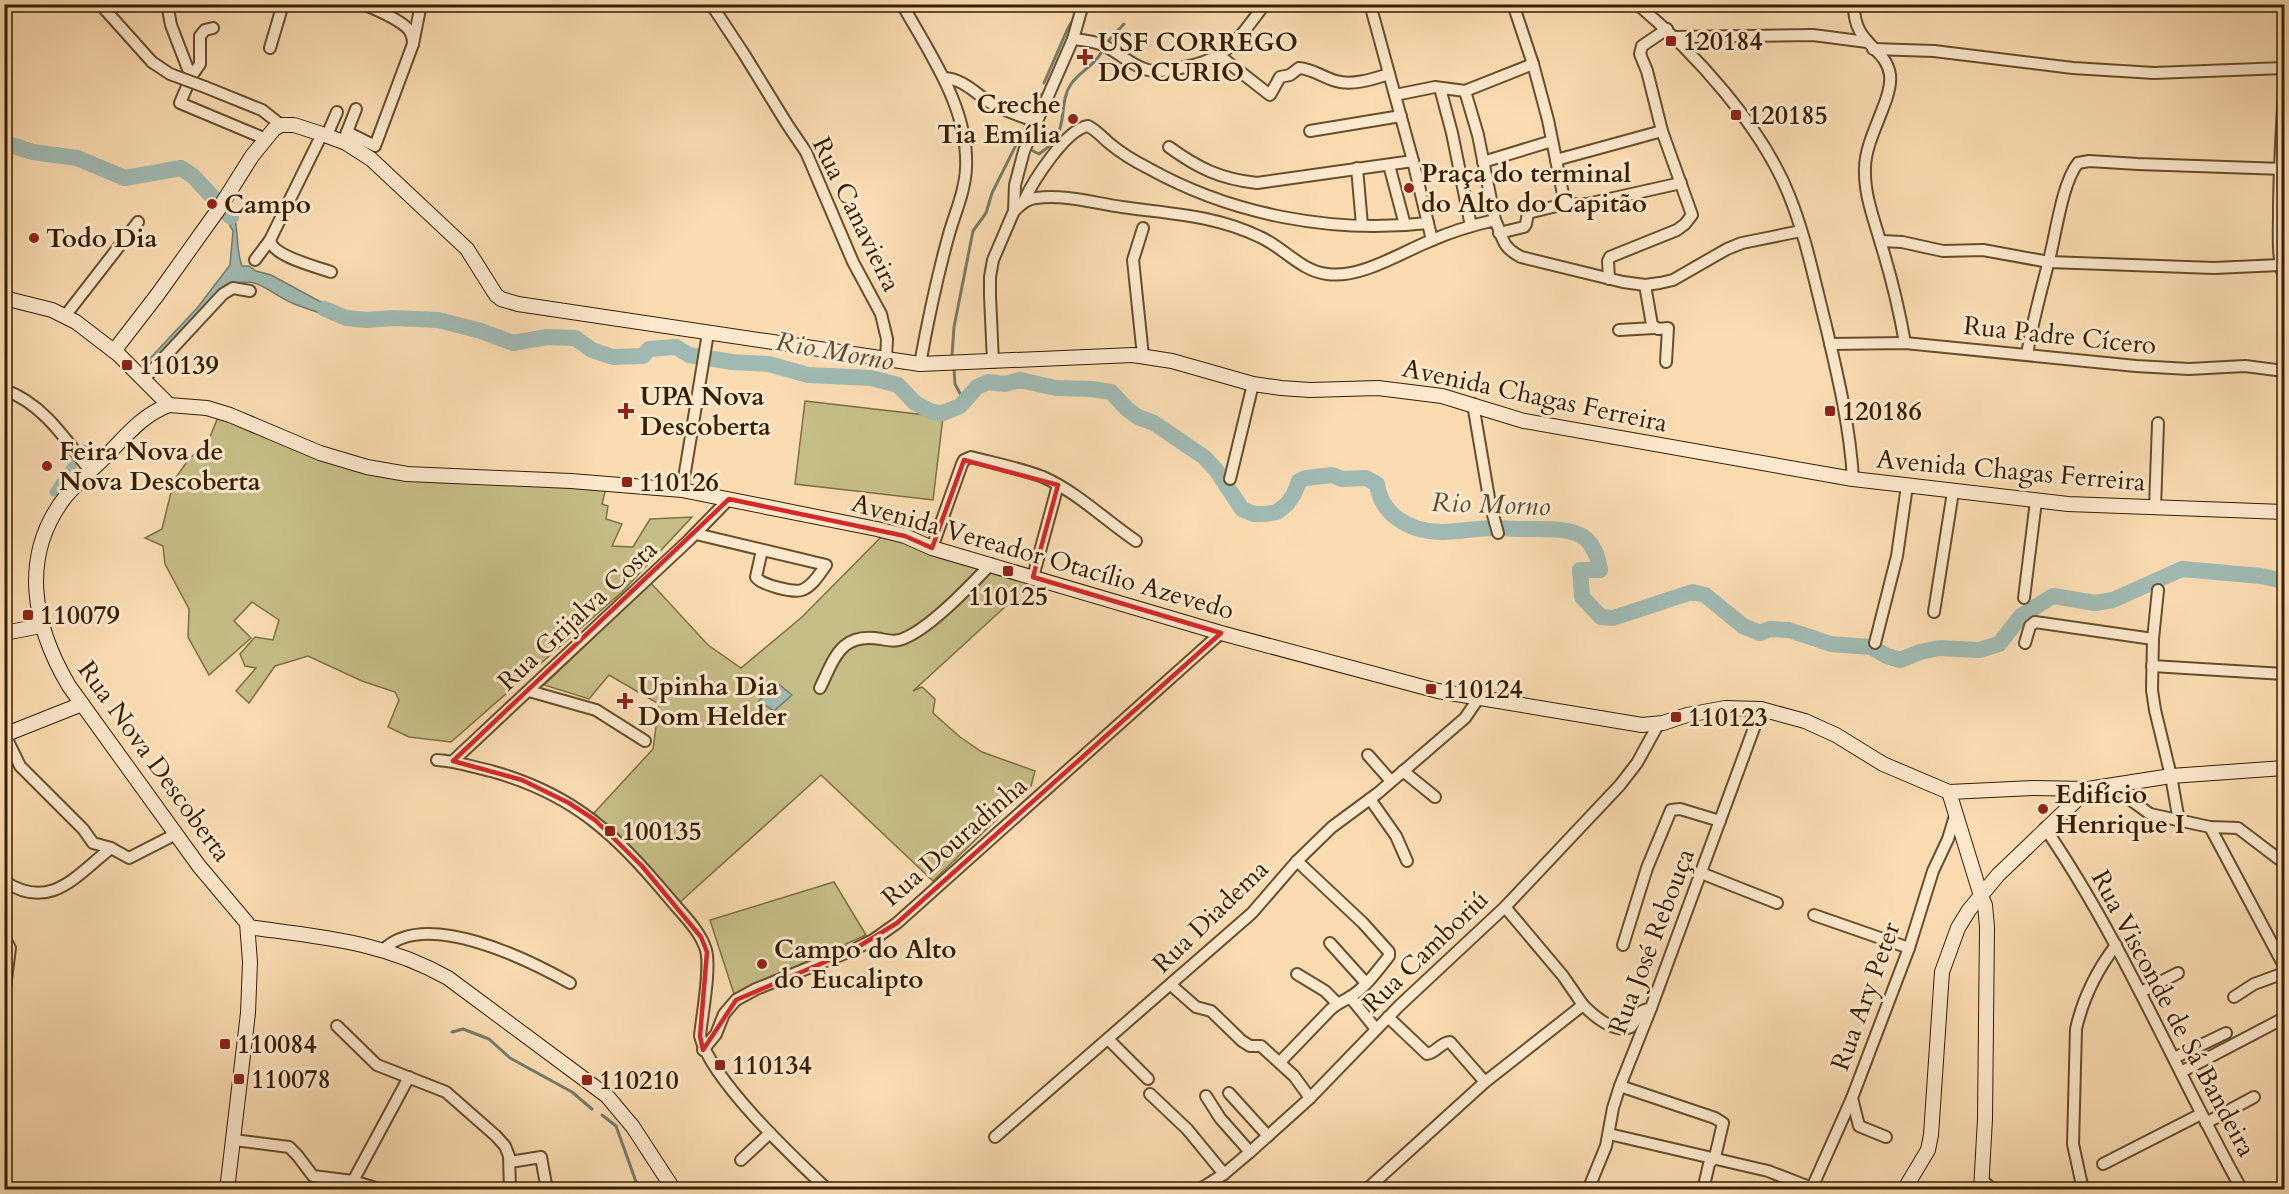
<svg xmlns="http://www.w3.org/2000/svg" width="2289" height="1194" viewBox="0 0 2289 1194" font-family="Cardo,serif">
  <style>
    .green { fill: #c6be87; stroke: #7e6e44; stroke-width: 1.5 }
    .water { fill: #a0bab3; stroke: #767c6b; stroke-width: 1.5 }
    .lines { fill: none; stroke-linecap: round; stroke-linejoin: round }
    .stream { stroke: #767c6b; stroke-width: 3 }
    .canal { stroke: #a0bab3; stroke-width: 9 }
    .river { stroke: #a0bab3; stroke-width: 16 }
    .street-casing { stroke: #674e2c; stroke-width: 14 }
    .secondary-casing { stroke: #361e00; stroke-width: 16 }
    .street { stroke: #fce8cd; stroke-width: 10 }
    .secondary { stroke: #fce8cd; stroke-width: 14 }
    .street-bridge-casing { stroke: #674e2c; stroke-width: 14; stroke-linecap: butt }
    .street-bridge { stroke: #fce8cd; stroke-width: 10 }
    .marked { fill: none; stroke: #d62828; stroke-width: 4.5; stroke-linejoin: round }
    .poi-dot { fill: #8f2418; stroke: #fce8cd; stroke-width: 2 }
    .labels { text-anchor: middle; stroke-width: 6; stroke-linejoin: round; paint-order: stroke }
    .poi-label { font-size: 26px; font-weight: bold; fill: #361e00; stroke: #fce8cd; text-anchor: start }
    .street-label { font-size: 26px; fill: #361e00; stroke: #fce8cd }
    .water-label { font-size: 27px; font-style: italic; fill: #564d36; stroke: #fce8cd }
  </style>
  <rect width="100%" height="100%" fill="#fbdcb2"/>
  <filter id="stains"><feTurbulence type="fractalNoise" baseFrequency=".00333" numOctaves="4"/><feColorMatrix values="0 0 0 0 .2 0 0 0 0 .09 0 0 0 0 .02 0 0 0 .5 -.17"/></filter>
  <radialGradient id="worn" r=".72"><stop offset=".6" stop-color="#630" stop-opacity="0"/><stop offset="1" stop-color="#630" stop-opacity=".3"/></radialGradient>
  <g class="green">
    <path d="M805,401L943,417L933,500L795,484Z"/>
    <path d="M218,417L391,477L606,488L602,504L608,506L606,519L622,524L612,546L633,547L650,519L692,517L622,592L451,742L409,737L388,727L399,700L395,692L362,681L308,656L275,666L249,703L236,691L256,668L245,666L240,654L255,637L273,640L279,620L252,602L234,621L251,638L209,675L188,637L189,609L165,564L163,546L145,538L162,529L174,480L189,459L208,442Z"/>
    <path d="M883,535L1031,583L913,691L922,687L935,699L933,713L960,737L982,752L1035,771L1031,786L933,881L821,775L679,903L638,857L594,813L653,749L659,704L609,675L589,699L544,685L651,583L708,645L741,668L802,617Z"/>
    <path d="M834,882L866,935L734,994L710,920Z"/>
  </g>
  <g class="water">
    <path d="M229,205C241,224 234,245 242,266H249L256,271L271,275L345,315L346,321C329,316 313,311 297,305C267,294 256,269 221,290L148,370L143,366L198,307L230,265L233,231L223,213Z"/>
    <path d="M775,681L792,695L774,711L759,701Z"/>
  </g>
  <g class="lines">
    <g class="stream">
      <path d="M1107,42L1124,24"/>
      <path d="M1044,83L1068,28L1075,17"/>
      <path d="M1032,112L1040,94"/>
      <path d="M1033,151L1039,154C1044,150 1053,145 1056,138C1066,122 1060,100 1071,84C1080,71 1094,66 1101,53"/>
      <path d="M952,355L954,327L973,231L986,213L992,193L1026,125"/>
      <path d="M954,369L955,384L964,401"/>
      <path d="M452,1032L463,1029L489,1039L510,1058L572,1092L592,1109"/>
      <path d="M602,1115L616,1126L639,1190"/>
    </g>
    <path class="canal" d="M54,492L84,449"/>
    <g class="river">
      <path d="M4,143L33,152L77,158L125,178L181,168L193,176L231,217"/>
      <path d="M325,309L346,318L367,320L393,318L438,320L481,331L513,343L547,337L575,338L592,350L613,357L643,356L649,349L676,347L689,355L732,362L769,364L808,375L871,378L898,385L915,403L932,412L943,413L960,406L977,387L988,382L1005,384L1020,380L1056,388L1092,389L1111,392L1127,409L1138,417L1154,423L1204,457L1216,470L1242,509L1254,514H1266L1277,512L1287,504L1294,494L1299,481L1306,478L1332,475L1342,479L1366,478L1377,484C1381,515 1409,531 1440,532C1458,532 1476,528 1495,528C1504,528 1513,529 1522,529C1539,529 1571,527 1585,538C1595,547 1598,558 1600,570H1580L1582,597L1601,617L1613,618L1692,592L1705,595L1743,626L1760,633L1770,629L1789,630L1831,644L1871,647L1887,656L1900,660L1920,652L1939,648L1979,650L1999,644L2021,616L2053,596L2095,603L2113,600L2182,569L2261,576L2284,581"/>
    </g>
    <defs>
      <g id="street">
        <path d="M100,4L152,62"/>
        <path d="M167,4L171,25L191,77"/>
        <path d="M363,4C375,9 401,20 409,30C412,34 413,39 413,44"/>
        <path d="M711,4L744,54L787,124L806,152L853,262L881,314L887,339L886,358"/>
        <path d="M902,4C930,54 969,109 966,168C965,191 955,213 949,234C937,277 928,320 920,364"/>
        <path d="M1370,4L1413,161L1432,240"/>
        <path d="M1513,4L1533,64L1548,120L1565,204"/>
        <path d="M1637,4C1694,52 1761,125 1789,195C1806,237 1815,283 1826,326C1838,377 1850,427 1853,479"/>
        <path d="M1854,4C1853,46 1886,46 1890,75C1893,99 1865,138 1865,168C1864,195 1874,219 1881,244C1891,276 1899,309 1905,343"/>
        <path d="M213,28L205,30L200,36V64L191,77L180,103L266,139"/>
        <path d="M1673,37L1813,35L1867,42"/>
        <path d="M1073,39C1081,40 1091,41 1100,44C1117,50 1129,65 1148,70C1158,72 1171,70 1180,68C1228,60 1237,40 1265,4"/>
        <path d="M270,48L283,4"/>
        <path d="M1873,49L1934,51L2073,68L2154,73L2284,68"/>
        <path d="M1220,56L1270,95L1280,77L1290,75L1299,68C1313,69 1322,77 1336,81C1352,86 1373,79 1389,74"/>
        <path d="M944,78C963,79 974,92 989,102C1004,111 1021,116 1037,122"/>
        <path d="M205,87L262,110L281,125"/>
        <path d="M1440,88L1452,133L1471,226"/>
        <path d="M2284,88C2282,130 2279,171 2279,213C2279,234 2277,257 2284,277"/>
        <path d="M1465,91L1478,135L1495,220"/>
        <path d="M1395,95L1435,87L1465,91L1533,64"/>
        <path d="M1310,131L1401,116"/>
        <path d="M347,132L375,146L413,44L421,4"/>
        <path d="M327,135L337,112"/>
        <path d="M345,137L356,109"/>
        <path d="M1169,147C1198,168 1220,179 1257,183L1413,161"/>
        <path d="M1556,160L1662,131"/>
        <path d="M1483,162L1552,141"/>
        <path d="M1389,165L1405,225"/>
        <path d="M1357,168L1362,225"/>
        <path d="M1024,201C1033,181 1066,129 1088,126C1096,130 1102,137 1109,143C1121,153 1134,161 1148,168C1232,215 1333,234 1428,223"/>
        <path d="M1014,211C1021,205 1026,199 1036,198C1065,194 1094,203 1122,207C1170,214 1215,215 1260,237C1283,247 1301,271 1327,274C1360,279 1400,253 1430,241C1450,232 1473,225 1495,220C1504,238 1500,246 1521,257L1623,282L1645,285L1660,283L1673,280L1727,249L1742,243L1801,231"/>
        <path d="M1499,233L1524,227L1526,224L1528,213L1565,204H1587L1681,183"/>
        <path d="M270,240C272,256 317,267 331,272"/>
        <path d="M1881,241L1902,242L1943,251L1983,250L2049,262L2214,268L2280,265"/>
        <path d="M255,260L270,240L322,134"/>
        <path d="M1609,279L1608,261L1610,257L1677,230L1685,224L1692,215L1662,131L1647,71L1640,54L1642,46L1667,29"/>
        <path d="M1645,285L1652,325L1658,329L1668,328L1666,362"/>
        <path d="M65,316L138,222"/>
        <path d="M1619,330L1654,328"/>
        <path d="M1830,344L1905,343L2136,366L2189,369L2245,366L2284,371"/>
        <path d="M2027,355C2032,323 2041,292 2049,260C2056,234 2062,183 2078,163L2089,161L2138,164L2284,169"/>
        <path d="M1143,356L1133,260L1143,228"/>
        <path d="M993,362L990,296V277L993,260L1014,211L1015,185L1024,151L1073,39L1083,4"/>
        <path d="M144,379L223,294L233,288L250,291"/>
        <path d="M4,390C42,402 67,441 90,471"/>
        <path d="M1473,404L1490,504L1498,533"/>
        <path d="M1230,479L1253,384"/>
        <path d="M682,490L708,333"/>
        <path d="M2155,508L2158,423"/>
        <path d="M696,534L826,565C820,573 813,586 802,590C794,593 761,585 756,577L762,550"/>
        <path d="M932,548L962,464L964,460L971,457C994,463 1020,468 1043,477C1077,492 1105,520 1136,541"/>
        <path d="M1033,577L1058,485"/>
        <path d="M2158,590L2153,639L2152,690L2155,710L2171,776L2179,821"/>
        <path d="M2024,598L2036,501"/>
        <path d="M1934,612L1953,492"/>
        <path d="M1875,643L1897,556L1907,486"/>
        <path d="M2025,643L2030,626L2035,622L2153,639"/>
        <path d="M2152,666L2284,674"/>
        <path d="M820,688C835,657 841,632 881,639C891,641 898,642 907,637C933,625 971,585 991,564"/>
        <path d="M529,691L596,710L645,741"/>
        <path d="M5,735L20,766L83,829L93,843L111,848"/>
        <path d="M1368,755L1391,781"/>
        <path d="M437,760C456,761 473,767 491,771C574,794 615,834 669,898C682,914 700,930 706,950C711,969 702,1015 700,1036C711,1080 793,1157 828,1190"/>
        <path d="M453,761L689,540L729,499"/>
        <path d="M1403,771L1435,797"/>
        <path d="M2114,784L2128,798L2150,814L2210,827L2238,828L2284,863"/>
        <path d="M1370,799L1396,836L1407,861"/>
        <path d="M2210,827L2284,966"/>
        <path d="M2045,828C2123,942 2175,1070 2242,1190"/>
        <path d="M1701,873L1777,903"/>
        <path d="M4,881C50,912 76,876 111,848L129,858L176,834"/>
        <path d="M1505,907L1563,976L1583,1005"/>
        <path d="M1814,915L1909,948"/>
        <path d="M4,937L10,948L4,996"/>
        <path d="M1330,943L1366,983"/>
        <path d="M1623,945L1647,868L1671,810L1680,809L1720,821"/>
        <path d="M383,950C425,908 527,959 570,983"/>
        <path d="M1297,974L1325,991L1337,1003"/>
        <path d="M1171,985L1196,1007L1211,1011L1242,1041L1250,1046H1261L1294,1076L1310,1098"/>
        <path d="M2141,992L2178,973"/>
        <path d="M1350,997L1376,1029"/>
        <path d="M2234,997L2254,984L2284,973"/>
        <path d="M1388,1017L1427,1054C1436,1053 1441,1042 1450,1042L1485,1082"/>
        <path d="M337,1026L377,1065L446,1092L496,1136L505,1146L509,1156L510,1190"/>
        <path d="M1108,1039L1148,1079"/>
        <path d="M703,1050L716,1034L724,1014L736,1000L756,989L853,950L873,940L897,923L1221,633"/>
        <path d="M2174,1058L2226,1033"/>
        <path d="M1280,1062L1330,1010C1336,1004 1342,1002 1350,997C1365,988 1378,970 1389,956V952L1363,923L1297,861"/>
        <path d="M2181,1072L2284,1018"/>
        <path d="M1620,1086L1715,1118L1723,1123L1715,1157L1709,1164L1703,1190"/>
        <path d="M1229,1093L1268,1136"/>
        <path d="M1150,1094L1187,1129L1224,1174"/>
        <path d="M1206,1096L1220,1118L1250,1152"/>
        <path d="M1852,1098L1859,1126L1886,1137"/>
        <path d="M2206,1123L2254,1097"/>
        <path d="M1609,1134L1768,1171L1812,1188"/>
        <path d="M995,1137L1252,913L1297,861L1332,827L1378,793L1465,718L1478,699"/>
        <path d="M234,1140L289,1147L297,1155L313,1176L353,1181L382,1190"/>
        <path d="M741,1160L770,1133"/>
        <path d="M510,1162L541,1157L547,1190"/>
        <path d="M2103,1164L2201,1114"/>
        <path d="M1981,1179L1993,1190"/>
        <path d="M353,1181L409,1077"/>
        <path d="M1199,1190L1224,1174L1250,1152L1310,1098L1399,1006L1505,907L1620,785L1637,763L1659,723"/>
        <path d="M1366,1190L1485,1082L1583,1005C1594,1016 1614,1034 1631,1027L1642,1011L1651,1008"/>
        <path d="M1588,1190L1606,1146L1613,1108L1620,1086L1651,1008L1761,709"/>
        <path d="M1811,1190L1852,1098L1909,948L1933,871L1948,839L1955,816"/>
        <path d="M2083,1190L2073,1144L2076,1029C2083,998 2097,970 2116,945"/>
      </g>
      <g id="secondary">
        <path d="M4,298L52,310L76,322L119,355L169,405L207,408L230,415L320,453L367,467L407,474L571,481L682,490L877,529L905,536L932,548L1221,633L1438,691L1642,725L1663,723L1687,715L1725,708L1761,709L1805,721L1836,735L1883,764L1949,792L2033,788L2088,789L2171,776L2284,768"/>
        <path d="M114,351L158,294L218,210L252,156L274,129L281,125H294L322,134L346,143L371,159L467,249L496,295L501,299L518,304L920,364L1133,355L1172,361L1253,384L1281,388L1310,390L1378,388L1442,396L1524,421L1853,479L2068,504L2284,512"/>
        <path d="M169,405C142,415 125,437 105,457C92,470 78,482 66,496C19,556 33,625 69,686L199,866L247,923L250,962L248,1013L227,1190"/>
        <path d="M4,633L41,626"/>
        <path d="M4,735L82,704"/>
        <path d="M1949,792L1981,896L1985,905L1987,927L1985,1119L1981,1190"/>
        <path d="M248,927C320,937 383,941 448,978L607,1096L633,1127L674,1190"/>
        <path d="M1904,1190L1928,1150L1931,1135L1942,972L1958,928L1969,910L1998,875L2088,789"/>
      </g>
    </defs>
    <use href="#street" class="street-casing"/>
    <use href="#secondary" class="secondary-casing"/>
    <use href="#street" class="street"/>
    <use href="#secondary" class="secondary"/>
    <defs>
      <path id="street-bridge" d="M152,62L170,74L205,87"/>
    </defs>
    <use href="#street-bridge" class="street-bridge-casing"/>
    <use href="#street-bridge" class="street-bridge"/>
  </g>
  <path class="marked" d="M964,460L1058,485L1033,577L1221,633L897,923L853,950L736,1000L703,1050L700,1036L707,952L701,937L642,866L595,820L569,803L522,780L453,761L729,499L905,536L932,548Z"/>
  <g class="poi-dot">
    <rect x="1665" y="35" width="12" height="12" rx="3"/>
    <path d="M1082 48h6v6h6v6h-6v6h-6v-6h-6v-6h6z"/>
    <rect x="1730" y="109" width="12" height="12" rx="3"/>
    <circle cx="1073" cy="119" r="6"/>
    <circle cx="1409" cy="188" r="6"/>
    <circle cx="212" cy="204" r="6"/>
    <circle cx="34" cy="238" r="6"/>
    <rect x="121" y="359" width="12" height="12" rx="3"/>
    <path d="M623 402h6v6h6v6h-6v6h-6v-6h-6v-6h6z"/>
    <rect x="1824" y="405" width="12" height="12" rx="3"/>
    <circle cx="47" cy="466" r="6"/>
    <rect x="621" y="476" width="12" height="12" rx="3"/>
    <rect x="1002" y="565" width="12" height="12" rx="3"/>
    <rect x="22" y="609" width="12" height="12" rx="3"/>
    <rect x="1425" y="683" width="12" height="12" rx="3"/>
    <path d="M622 692h6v6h6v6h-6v6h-6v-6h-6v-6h6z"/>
    <rect x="1670" y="711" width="12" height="12" rx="3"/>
    <circle cx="2043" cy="809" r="6"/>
    <rect x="604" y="825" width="12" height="12" rx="3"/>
    <circle cx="762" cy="964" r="6"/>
    <rect x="219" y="1038" width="12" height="12" rx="3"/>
    <rect x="714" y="1059" width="12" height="12" rx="3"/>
    <rect x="233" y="1073" width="12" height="12" rx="3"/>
    <rect x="581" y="1074" width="12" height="12" rx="3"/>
  </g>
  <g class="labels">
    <g class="poi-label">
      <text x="1683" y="50">120184</text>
      <text x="1098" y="51">USF CORREGO<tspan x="1098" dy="30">DO CURIO</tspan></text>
      <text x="1061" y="113" text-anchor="end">Creche<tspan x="1061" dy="30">Tia Emília</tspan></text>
      <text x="1748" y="124">120185</text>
      <text x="1421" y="182">Praça do terminal<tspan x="1421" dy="30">do Alto do Capitão</tspan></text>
      <text x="224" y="213">Campo</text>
      <text x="46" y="247">Todo Dia</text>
      <text x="139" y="374">110139</text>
      <text x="640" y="405">UPA Nova<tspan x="640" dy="30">Descoberta</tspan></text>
      <text x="1842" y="420">120186</text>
      <text x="59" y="460">Feira Nova de<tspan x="59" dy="30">Nova Descoberta</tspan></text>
      <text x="639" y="491">110126</text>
      <text x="1008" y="605" text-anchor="middle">110125</text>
      <text x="40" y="624">110079</text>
      <text x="638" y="695">Upinha Dia<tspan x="638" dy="30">Dom Helder</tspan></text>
      <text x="1443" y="698">110124</text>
      <text x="1688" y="726">110123</text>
      <text x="2055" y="803">Edifício<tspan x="2055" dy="30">Henrique I</tspan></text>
      <text x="622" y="840">100135</text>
      <text x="774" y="958">Campo do Alto<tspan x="774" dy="30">do Eucalipto</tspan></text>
      <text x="237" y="1053">110084</text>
      <text x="732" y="1074">110134</text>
      <text x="251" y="1088">110078</text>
      <text x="599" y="1089">110210</text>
    </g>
    <g class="street-label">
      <text transform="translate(857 214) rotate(64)" y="9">Rua Canavieira</text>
      <text transform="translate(2060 335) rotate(6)" y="9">Rua Padre Cícero</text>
      <text transform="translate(1535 395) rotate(12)" y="9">Avenida Chagas Ferreira</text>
      <text transform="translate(2011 470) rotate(5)" y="9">Avenida Chagas Ferreira</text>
      <text transform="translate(1043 556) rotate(16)" y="9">Avenida Vereador Otacílio Azevedo</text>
      <text transform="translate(577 615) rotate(-43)" y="9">Rua Grijalva Costa</text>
      <text transform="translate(155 761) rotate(54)" y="9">Rua Nova Descoberta</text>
      <text transform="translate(954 841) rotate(-41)" y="9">Rua Douradinha</text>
      <text transform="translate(1210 916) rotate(-44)" y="9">Rua Diadema</text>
      <text transform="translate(1651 941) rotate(-69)" y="9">Rua José Rebouça</text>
      <text transform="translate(1425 951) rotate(-44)" y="9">Rua Camboriú</text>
      <text transform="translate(1865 996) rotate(-70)" y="9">Rua Ary Peter</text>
      <text transform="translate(2174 1013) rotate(62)" y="9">Rua Visconde de Sá Bandeira</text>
    </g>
    <g class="water-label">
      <text transform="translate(835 351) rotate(10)" y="9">Rio Morno</text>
      <text transform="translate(1491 504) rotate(2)" y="9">Rio Morno</text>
    </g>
  </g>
  <rect width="2289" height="1194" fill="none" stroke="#fbdcb2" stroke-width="24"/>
  <rect x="6" y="6" width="2277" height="1182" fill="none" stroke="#361e00" stroke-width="3"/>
  <rect x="12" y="12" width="2265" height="1170" fill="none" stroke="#361e00" stroke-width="1.5"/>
  <rect width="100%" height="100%" filter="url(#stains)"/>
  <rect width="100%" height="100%" fill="url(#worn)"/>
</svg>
